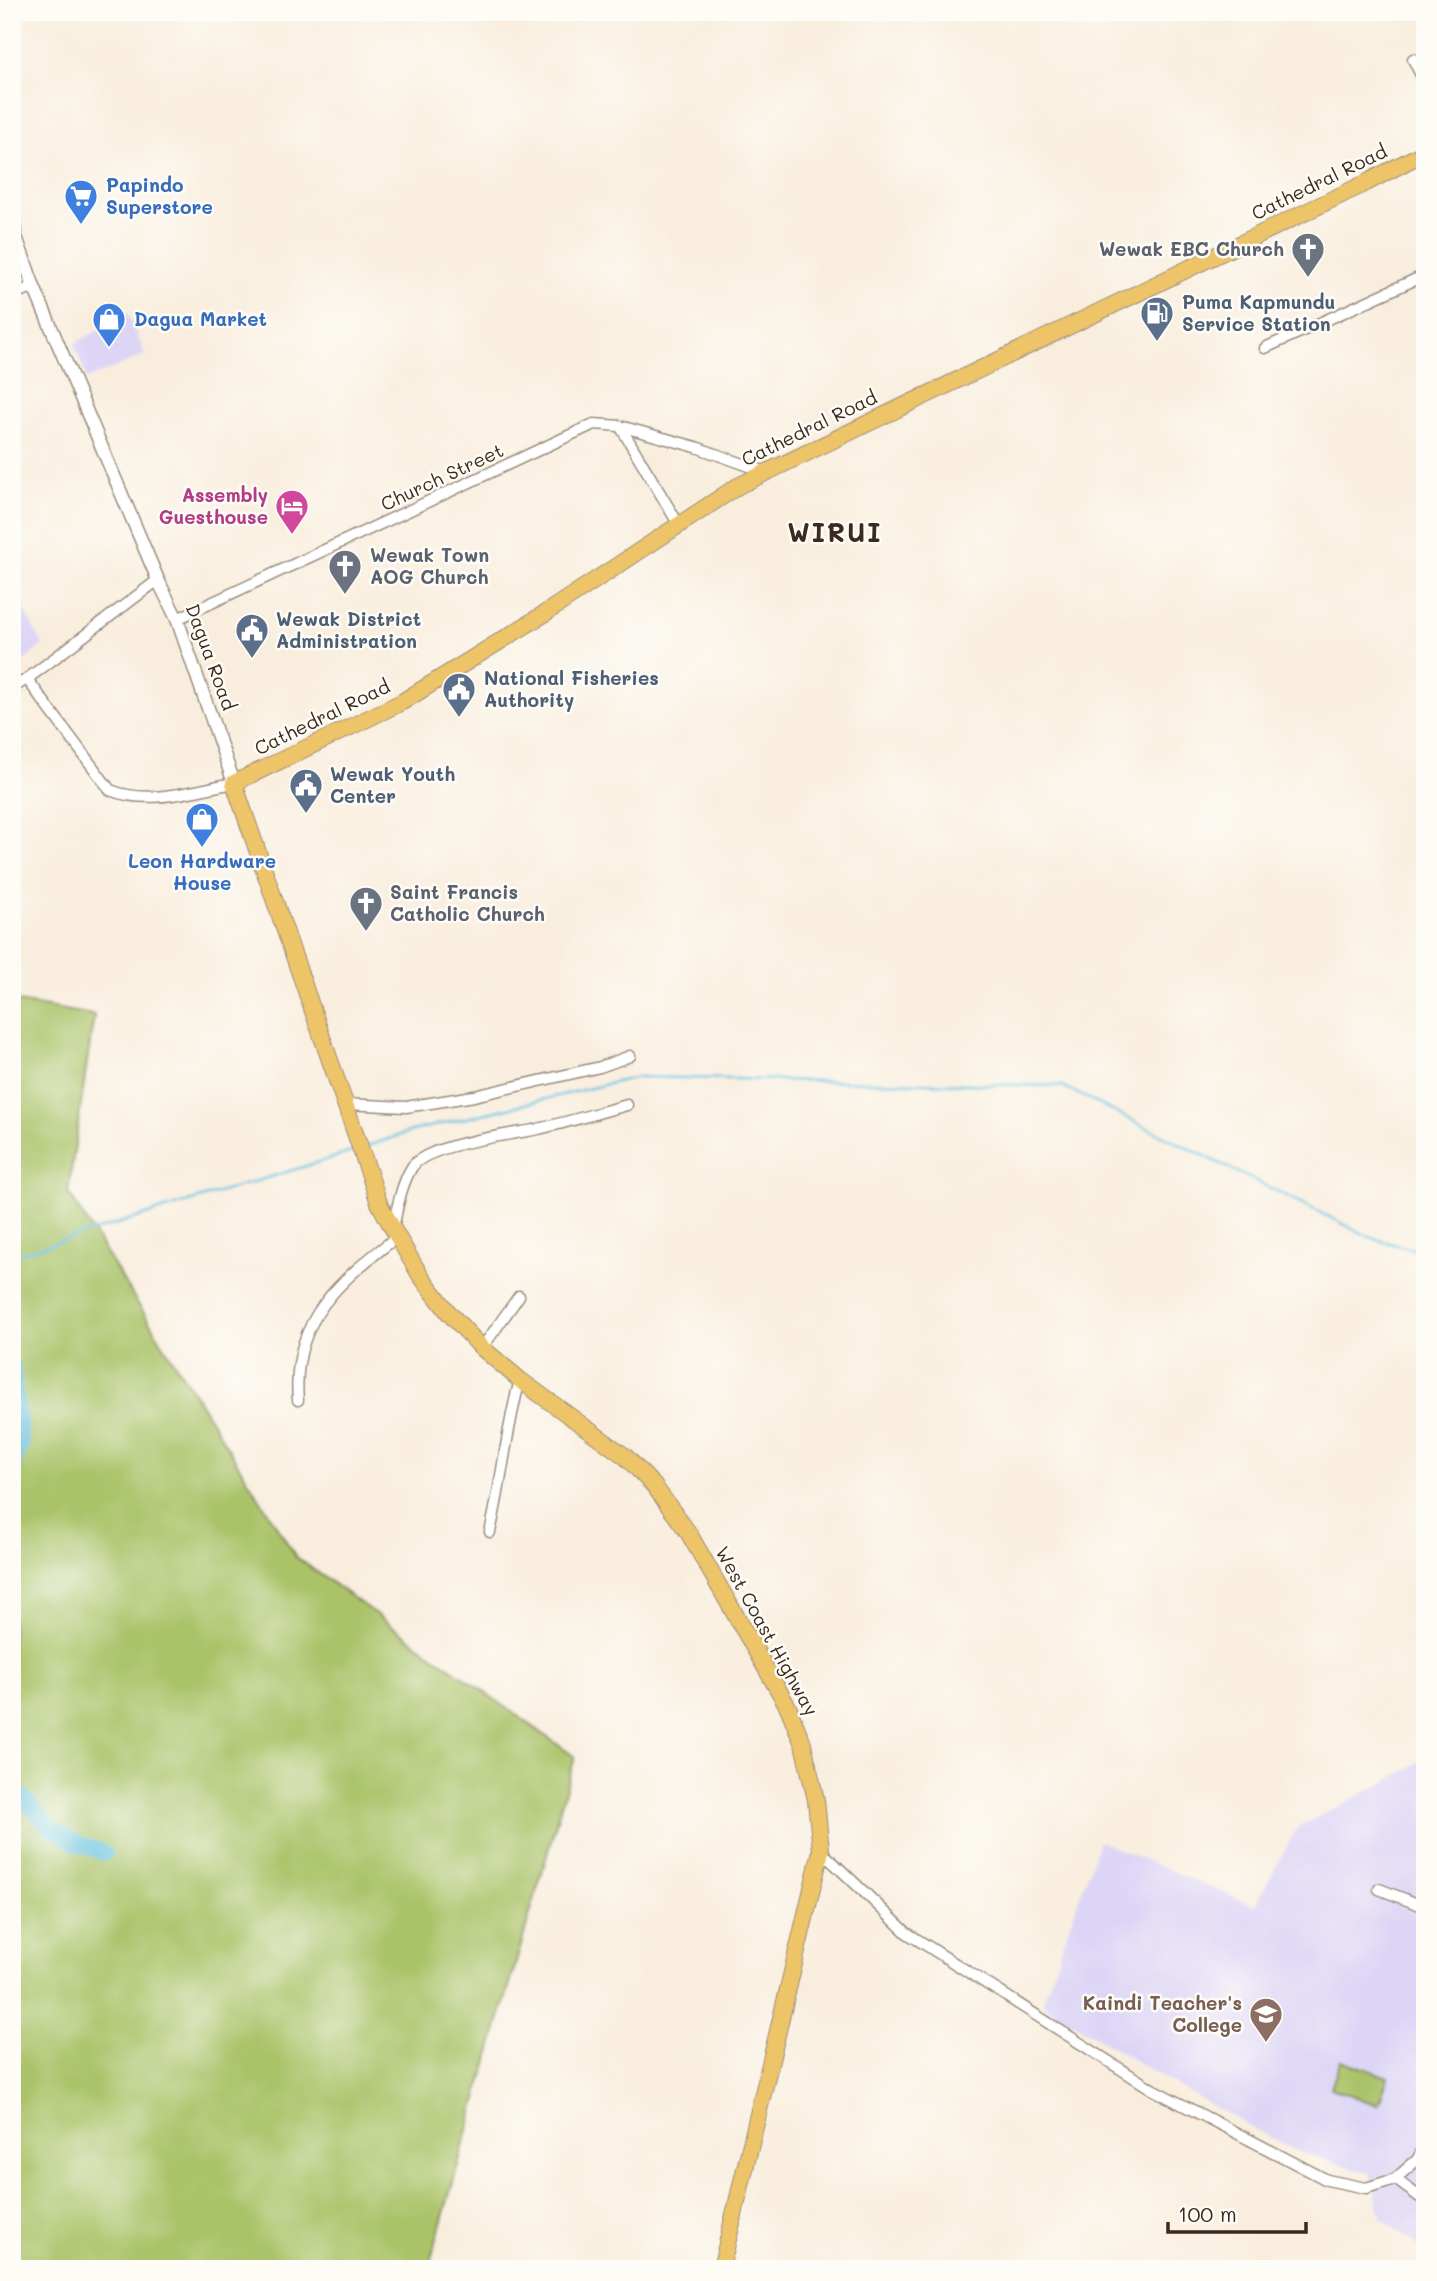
<svg xmlns="http://www.w3.org/2000/svg" width="1437" height="2281" viewBox="0 0 1437 2281" font-family="Mali,sans-serif">
  <style>
    .built { fill: #ddd5f6 }
    .green { fill: #aac369; stroke: #727644; stroke-width: 2 }
    .lines { fill: none; stroke-linecap: round; stroke-linejoin: round }
    .stream { stroke: #61bfdf; stroke-width: 2.5 }
    .river { stroke: #61bfdf; stroke-width: 16 }
    .minor-casing { stroke: #9a8c7e; stroke-width: 13 }
    .tertiary-casing { stroke: #9a8c7e; stroke-width: 15 }
    .primary-casing { stroke: #9a8c7e; stroke-width: 18 }
    .minor { stroke: #fff; stroke-width: 10 }
    .tertiary { stroke: #fff; stroke-width: 12 }
    .primary { stroke: #eec469; stroke-width: 16 }
    .labels { text-anchor: middle; stroke-width: 5; stroke-linejoin: round; paint-order: stroke }
    .street-label { font-size: 19px; fill: #3b2a1e; stroke: #fdfcf7 }
    .shop-label { font-size: 19px; font-weight: bold; fill: #366cbe; stroke: #fdfcf7; text-anchor: start }
    .worship-label { font-size: 19px; font-weight: bold; fill: #5b616d; stroke: #fdfcf7; text-anchor: start }
    .service-label { font-size: 19px; font-weight: bold; fill: #4e5e75; stroke: #fdfcf7; text-anchor: start }
    .hotel-label { font-size: 19px; font-weight: bold; fill: #b23c85; stroke: #fdfcf7; text-anchor: end }
    .education-label { font-size: 19px; font-weight: bold; fill: #785e54; stroke: #fdfcf7; text-anchor: end }
    .district-label { font-size: 26px; font-weight: bold; letter-spacing: 2px; fill: #3b2a1e; stroke: #fdfcf7 }
  </style>
  <rect width="100%" height="100%" fill="#fdfcf7"/>
  <filter id="ink" filterUnits="userSpaceOnUse"><feTurbulence type="fractalNoise" baseFrequency=".0143" numOctaves="2"/><feDisplacementMap in="SourceGraphic" scale="14" xChannelSelector="R" yChannelSelector="G"/><feConvolveMatrix kernelMatrix="1 2 1 2 8 2 1 2 1" color-interpolation-filters="sRGB"/></filter>
  <filter id="wash" filterUnits="userSpaceOnUse"><feTurbulence type="fractalNoise" baseFrequency=".00686" numOctaves="4" result="noise"/><feDisplacementMap in="SourceGraphic" scale="28" xChannelSelector="R" yChannelSelector="G"/><feGaussianBlur stdDeviation="1.57" result="paint"/><feColorMatrix in="noise" values="0 0 0 0 0 0 0 0 0 0 0 0 0 0 0 0 0 1.4 0 .05"/><feComposite in="paint" operator="in"/></filter>
  <g filter="url(#wash)">
    <rect width="100%" height="100%" fill="#f9eede"/>
    <g class="built">
      <path d="M128,313L145,355L87,379L74,344Z"/>
      <path d="M12,588L43,645L12,671Z"/>
      <path d="M1425,1758V2251L1382,2219L1370,2173L1293,2150L1173,2084L1042,2004L1099,1841L1255,1906L1297,1828L1387,1781Z"/>
    </g>
    <g class="green">
      <path d="M12,1001L94,1015L68,1192L296,1557L575,1757L428,2269H87L12,2259Z"/>
      <path d="M1341,2060L1388,2077L1378,2105L1331,2088Z"/>
    </g>
    <g class="lines">
      <g class="stream">
        <path d="M365,1147L412,1131L637,1077L1062,1086L1374,1239L1425,1252"/>
        <path d="M12,1256L355,1151"/>
      </g>
      <g class="river">
        <path d="M12,1365L21,1443L12,1467"/>
        <path d="M12,1785L50,1827L76,1843L105,1853"/>
      </g>
    </g>
  </g>
  <g filter="url(#ink)">
    <g class="lines">
      <defs>
        <g id="minor">
          <path d="M585,15L587,12"/>
          <path d="M1413,59L1425,83"/>
          <path d="M12,294L34,287"/>
          <path d="M1265,348L1425,275"/>
          <path d="M620,426L696,447L766,472"/>
          <path d="M177,619L594,424L620,426L679,525"/>
          <path d="M27,679L110,790C149,806 194,790 234,783"/>
          <path d="M12,688L27,679L158,580"/>
          <path d="M346,1104L406,1107L474,1096L600,1067L630,1056"/>
          <path d="M393,1229C397,1209 401,1185 412,1167C427,1144 511,1135 538,1129C568,1122 597,1113 627,1105"/>
          <path d="M482,1348L519,1296"/>
          <path d="M298,1400C291,1319 340,1281 398,1236"/>
          <path d="M490,1532C502,1482 506,1430 520,1380"/>
          <path d="M821,1851L907,1933L1152,2089L1327,2180L1366,2188L1395,2179L1418,2159L1425,2142"/>
          <path d="M1379,1889L1425,1907"/>
          <path d="M1395,2179L1425,2201"/>
        </g>
        <path id="tertiary" d="M12,212L16,237L34,287L158,580L177,619L234,783"/>
        <path id="primary" d="M721,2269L821,1851L816,1800L803,1744L788,1707L688,1532L654,1486L626,1457L520,1380L482,1348L449,1313L420,1275L393,1229L379,1203L369,1173L234,783L402,702L544,614L738,486L1366,183L1425,152"/>
      </defs>
      <use href="#minor" class="minor-casing"/>
      <use href="#tertiary" class="tertiary-casing"/>
      <use href="#primary" class="primary-casing"/>
      <use href="#minor" class="minor"/>
      <use href="#tertiary" class="tertiary"/>
      <use href="#primary" class="primary"/>
    </g>
  </g>
  <defs>
    <symbol id="supermarket-pin" viewBox="-11 -11 22 30"><path d="M0 17L-7.5 6A9.5 9.5 0 1 1 7.5 6Z" fill="#3f7fe0" stroke="#fdfcf7"/><path d="M-6-5.5h2.5l.6 2H6L4.5 2H-2.5L-4.4-4H-6ZM-1.5 3.2a1.3 1.3 0 1 0 .1 0ZM3 3.2a1.3 1.3 0 1 0 .1 0Z" fill="#fff"/></symbol>
    <symbol id="church-pin" viewBox="-11 -11 22 30"><path d="M0 17L-7.5 6A9.5 9.5 0 1 1 7.5 6Z" fill="#6b7280" stroke="#fdfcf7"/><path d="M-1.2-6h2.4v3.5h3.3v2.4h-3.3V6h-2.4V-.1h-3.3v-2.4h3.3Z" fill="#fff"/></symbol>
    <symbol id="fuel-pin" viewBox="-11 -11 22 30"><path d="M0 17L-7.5 6A9.5 9.5 0 1 1 7.5 6Z" fill="#5c6f8a" stroke="#fdfcf7"/><path d="M-5.5-6h7V0h2V4h1.3V-2.5L3-4.5l.8-.8L6-3V5H2.5V1h-1V6h-7ZM-4.2-4.7v3.2H.2V-4.7Z" fill="#fff"/></symbol>
    <symbol id="shop-pin" viewBox="-11 -11 22 30"><path d="M0 17L-7.5 6A9.5 9.5 0 1 1 7.5 6Z" fill="#3f7fe0" stroke="#fdfcf7"/><path d="M-5-2.5h2.3a2.7 3.5 0 0 1 5.4 0H5L5.5 6h-11ZM-1.5-2.5h3a1.5 2.3 0 0 0-3 0Z" fill="#fff"/></symbol>
    <symbol id="hotel-pin" viewBox="-11 -11 22 30"><path d="M0 17L-7.5 6A9.5 9.5 0 1 1 7.5 6Z" fill="#d1479c" stroke="#fdfcf7"/><path d="M-6-4.5h1.5V1H6V5H4.5V3h-9V5H-6ZM-4 0a1.8 1.8 0 1 1 3.6 0ZM.5 0V-2.5h3Q6-2.5 6 0Z" fill="#fff"/></symbol>
    <symbol id="civic-pin" viewBox="-11 -11 22 30"><path d="M0 17L-7.5 6A9.5 9.5 0 1 1 7.5 6Z" fill="#5c6f8a" stroke="#fdfcf7"/><path d="M-.6-6.5H3V-4.5H.6V-3L4-1V1h2V6H-6V1h2V-1L-.6-3ZM-1.2 2.5V6h2.4V2.5Z" fill="#fff"/></symbol>
    <symbol id="university-pin" viewBox="-11 -11 22 30"><path d="M0 17L-7.5 6A9.5 9.5 0 1 1 7.5 6Z" fill="#8d6e63" stroke="#fdfcf7"/><path d="M0-5L7-2L0 1L-7-2ZM-4 1L0 2.5L4 1V4Q0 6-4 4Z" fill="#fff"/></symbol>
  </defs>
  <g fill-rule="evenodd">
    <use href="#supermarket-pin" x="62" y="177" width="38" height="52"/>
    <use href="#church-pin" x="1289" y="230" width="38" height="52"/>
    <use href="#fuel-pin" x="1138" y="294" width="38" height="52"/>
    <use href="#shop-pin" x="90" y="300" width="38" height="52"/>
    <use href="#hotel-pin" x="273" y="487" width="38" height="52"/>
    <use href="#church-pin" x="326" y="547" width="38" height="52"/>
    <use href="#civic-pin" x="233" y="611" width="38" height="52"/>
    <use href="#civic-pin" x="440" y="670" width="38" height="52"/>
    <use href="#civic-pin" x="287" y="766" width="38" height="52"/>
    <use href="#shop-pin" x="183" y="800" width="38" height="52"/>
    <use href="#church-pin" x="347" y="884" width="38" height="52"/>
    <use href="#university-pin" x="1247" y="1995" width="38" height="52"/>
  </g>
  <g class="labels">
    <g class="street-label">
      <text transform="translate(1319 182) rotate(-26)" y="7">Cathedral Road</text>
      <text transform="translate(809 428) rotate(-26)" y="7">Cathedral Road</text>
      <text transform="translate(442 477) rotate(-25)" y="7">Church Street</text>
      <text transform="translate(211 657) rotate(70)" y="7">Dagua Road</text>
      <text transform="translate(322 717) rotate(-26)" y="7">Cathedral Road</text>
      <text transform="translate(767 1631) rotate(61)" y="7">West Coast Highway</text>
    </g>
    <g class="shop-label">
      <text x="106" y="192">Papindo<tspan x="106" dy="22">Superstore</tspan></text>
      <text x="134" y="326">Dagua Market</text>
      <text x="202" y="868" text-anchor="middle">Leon Hardware<tspan x="202" dy="22">House</tspan></text>
    </g>
    <g class="worship-label">
      <text x="1284" y="256" text-anchor="end">Wewak EBC Church</text>
      <text x="370" y="562">Wewak Town<tspan x="370" dy="22">AOG Church</tspan></text>
      <text x="390" y="899">Saint Francis<tspan x="390" dy="22">Catholic Church</tspan></text>
    </g>
    <g class="service-label">
      <text x="1182" y="309">Puma Kapmundu<tspan x="1182" dy="22">Service Station</tspan></text>
      <text x="276" y="626">Wewak District<tspan x="276" dy="22">Administration</tspan></text>
      <text x="484" y="685">National Fisheries<tspan x="484" dy="22">Authority</tspan></text>
      <text x="330" y="781">Wewak Youth<tspan x="330" dy="22">Center</tspan></text>
    </g>
    <g class="hotel-label">
      <text x="268" y="502">Assembly<tspan x="268" dy="22">Guesthouse</tspan></text>
    </g>
    <g class="education-label">
      <text x="1242" y="2010">Kaindi Teacher's<tspan x="1242" dy="22">College</tspan></text>
    </g>
    <g class="district-label">
      <text x="835" y="542">WIRUI</text>
    </g>
  </g>
  <rect width="1437" height="2281" fill="none" stroke="#fdfcf7" stroke-width="42"/>
  <path d="M1168 2222v10h138v-10" fill="none" stroke="#3b2a1e" stroke-width="3.5"/>
  <text x="1178" y="2222" font-size="21" fill="#3b2a1e" stroke="#fdfcf7" stroke-width="5" paint-order="stroke">100 m</text>
</svg>
